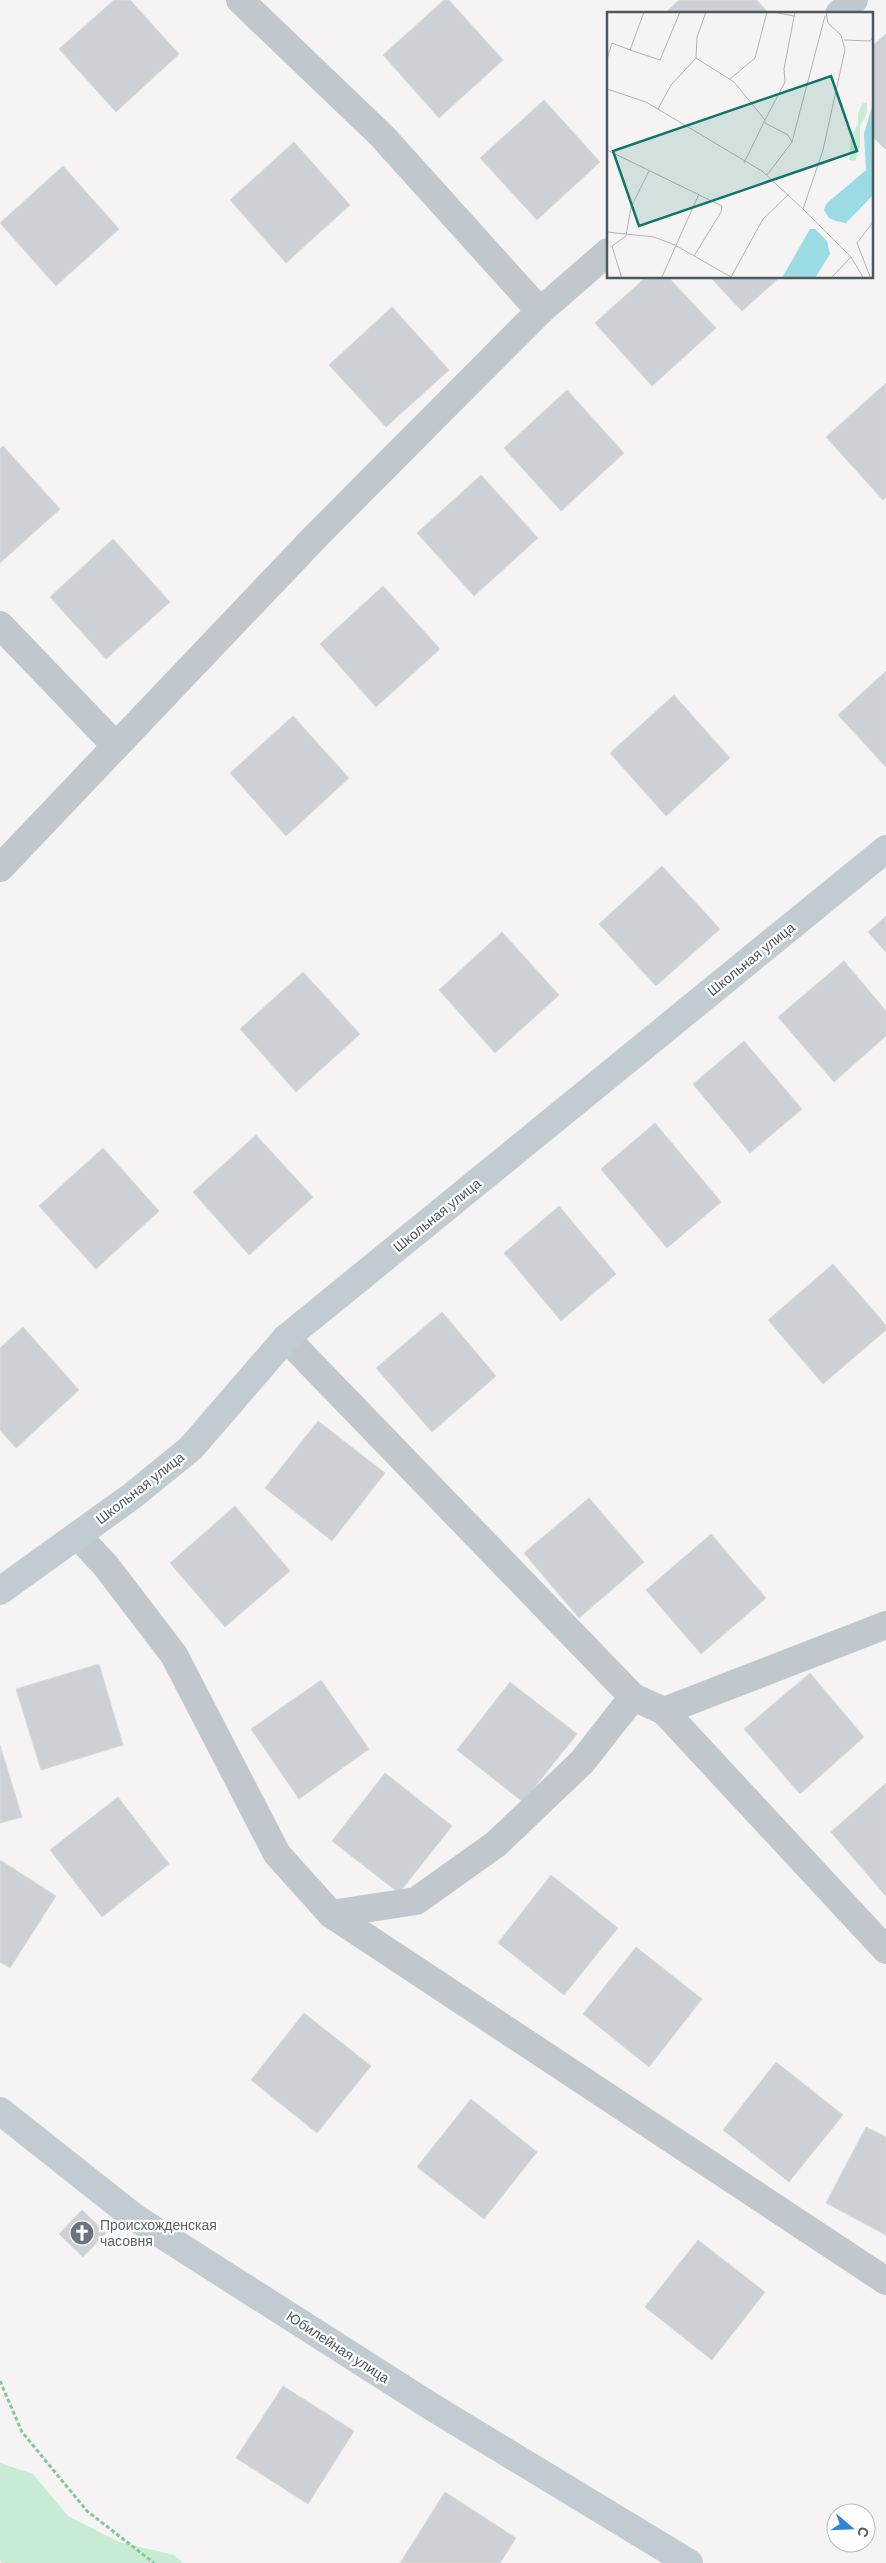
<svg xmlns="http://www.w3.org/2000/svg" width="886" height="2563" viewBox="0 0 886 2563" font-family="Helvetica,sans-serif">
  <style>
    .green { fill: #c8ecd3 }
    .building { fill: #cdd0d4; stroke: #d8dadd }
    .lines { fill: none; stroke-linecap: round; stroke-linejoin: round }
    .path { stroke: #83c79f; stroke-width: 3; stroke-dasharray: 4 2.5; stroke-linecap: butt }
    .street { stroke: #c0c8cd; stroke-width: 28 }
    .secondary { stroke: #c1cbd2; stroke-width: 28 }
    .labels { text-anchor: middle; stroke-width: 4.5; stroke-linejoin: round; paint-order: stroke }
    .street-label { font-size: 14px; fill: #4c575e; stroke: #fff }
    .worship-label { font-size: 14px; fill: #5b616d; stroke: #fff; text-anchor: start }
    .inset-road { fill: none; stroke: #b1b5b7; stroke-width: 1 }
    .view { fill: #0f766e; fill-opacity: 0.15; stroke: #0f766e; stroke-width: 2.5 }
    .inset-edge { fill: none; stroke: #4c575e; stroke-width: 2.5 }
  </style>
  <rect width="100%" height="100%" fill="#f5f3f3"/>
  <path class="green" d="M0,2463L33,2474L68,2516L119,2542L174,2555L183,2563H2L0,2561Z"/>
  <g class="building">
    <path d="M114,0H130L179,54L116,112L59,49Z"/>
    <path d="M444,0H449L503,60L439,118L383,55Z"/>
    <path d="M679,0H757L769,14H664Z"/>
    <path d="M886,34V148L885,149L872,136V46Z"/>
    <path d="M544,100L600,162L537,220L480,158Z"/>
    <path d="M294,142L350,205L286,263L230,200Z"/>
    <path d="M63,166L119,229L56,286L0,223Z"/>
    <path d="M645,278H669L716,328L652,386L595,323Z"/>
    <path d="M711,278H779L742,311Z"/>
    <path d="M392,307L449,370L386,427L329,365Z"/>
    <path d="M886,383V497L883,500L826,437Z"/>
    <path d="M567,390L624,453L561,511L504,448Z"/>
    <path d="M3,446L60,509L0,563V449Z"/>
    <path d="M481,475L538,538L474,596L417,533Z"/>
    <path d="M113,539L170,602L106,659L50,597Z"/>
    <path d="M383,586L440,649L376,707L320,644Z"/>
    <path d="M886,671V767L838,715Z"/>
    <path d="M674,695L730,758L666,816L610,753Z"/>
    <path d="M293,716L349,778L286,836L230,773Z"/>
    <path d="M662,866L720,929L656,986L599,924Z"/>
    <path d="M886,916V952L868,932Z"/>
    <path d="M502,932L559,995L495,1053L439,990Z"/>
    <path d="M844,961L886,1011V1036L834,1082L778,1017Z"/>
    <path d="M303,972L360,1034L296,1092L240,1029Z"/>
    <path d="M744,1041L802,1109L750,1153L693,1084Z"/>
    <path d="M655,1123L721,1202L667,1248L601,1169Z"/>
    <path d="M256,1135L313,1197L249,1255L193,1192Z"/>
    <path d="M103,1148L159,1211L96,1269L39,1206Z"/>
    <path d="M559,1206L616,1274L561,1321L504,1253Z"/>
    <path d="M833,1264L886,1325V1330L823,1384L768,1320Z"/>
    <path d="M442,1312L496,1376L432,1432L376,1368Z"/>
    <path d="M23,1327L79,1390L16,1448L0,1430V1348Z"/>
    <path d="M318,1421L385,1473L332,1541L265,1488Z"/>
    <path d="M589,1498L644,1562L579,1618L524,1553Z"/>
    <path d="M235,1506L290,1571L225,1627L170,1563Z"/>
    <path d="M711,1534L766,1598L701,1654L646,1590Z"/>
    <path d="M99,1664L123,1745L41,1770L16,1689Z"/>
    <path d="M810,1673L864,1737L800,1794L744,1729Z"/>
    <path d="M321,1680L369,1749L299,1799L251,1729Z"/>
    <path d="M510,1682L577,1734L523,1802L457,1750Z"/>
    <path d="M0,1745L22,1817L0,1823Z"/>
    <path d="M385,1773L452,1826L399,1893L332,1841Z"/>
    <path d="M886,1783V1895H885L831,1832Z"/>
    <path d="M118,1797L169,1864L102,1917L50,1850Z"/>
    <path d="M0,1860L56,1896L10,1968L0,1962Z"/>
    <path d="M551,1875L618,1928L564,1995L498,1943Z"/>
    <path d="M636,1947L702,1999L649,2067L583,2014Z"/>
    <path d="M304,2013L371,2066L317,2133L251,2080Z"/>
    <path d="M776,2062L843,2115L789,2182L723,2130Z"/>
    <path d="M471,2099L537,2152L484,2219L417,2167Z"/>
    <path d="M866,2127L886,2137V2235L826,2203Z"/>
    <path d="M82,2210L106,2233L83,2257L59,2234Z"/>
    <path d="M698,2240L765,2292L712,2360L645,2307Z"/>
    <path d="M283,2386L354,2431L308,2504L236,2458Z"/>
    <path d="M445,2492L516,2538L500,2563H400Z"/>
  </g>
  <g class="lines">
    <path class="path" d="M0,2381L22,2432L87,2511L154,2563"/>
    <g class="street">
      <path d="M240,0L382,136L540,311"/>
      <path d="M839,14L854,0"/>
      <path d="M0,625L116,746"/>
      <path d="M0,868L316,536L540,311L608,252"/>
      <path d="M286,1338L633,1697L664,1711L886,1625"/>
      <path d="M78,1536L106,1566L174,1655L277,1854L331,1914L416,1901L496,1844L582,1762L633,1697"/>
      <path d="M664,1711L886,1950"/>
      <path d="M331,1914L886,2281"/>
    </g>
    <g class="secondary">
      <path d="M0,1591L132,1496L191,1448L286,1338L886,849"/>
      <path d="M0,2111L134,2217L432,2407L689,2563"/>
    </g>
  </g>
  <defs>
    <symbol id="church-disc" viewBox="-11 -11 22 22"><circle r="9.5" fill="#6b7280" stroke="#fff"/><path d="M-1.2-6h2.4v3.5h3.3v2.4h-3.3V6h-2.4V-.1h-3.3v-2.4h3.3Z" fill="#fff"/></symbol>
  </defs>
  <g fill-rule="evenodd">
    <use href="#church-disc" x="68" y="2219" width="28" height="28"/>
  </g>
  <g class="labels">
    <g class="street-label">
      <text transform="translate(751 959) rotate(-39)" y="5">Школьная улица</text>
      <text transform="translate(437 1215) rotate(-39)" y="5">Школьная улица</text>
      <text transform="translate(140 1488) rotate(-38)" y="5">Школьная улица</text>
      <text transform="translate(338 2347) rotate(33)" y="5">Юбилейная улица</text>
    </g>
    <g class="worship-label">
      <text x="100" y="2230">Происхожденская<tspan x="100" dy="16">часовня</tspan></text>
    </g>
  </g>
  <g transform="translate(607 12)">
    <rect width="266" height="266" fill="#f5f3f3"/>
    <path d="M260,90V101L253,114V135L248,149L242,148L244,125L251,112V101L255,92Z" fill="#c8ecd3"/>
    <path d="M266,91V183L239,211L229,209L222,206L217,198L219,192L259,158L257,122ZM203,217H208L220,229L223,242L208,266H175Z" fill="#9adbe4"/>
    <path class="inset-road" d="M37,0L23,38L53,48L73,0M166,0L187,4M237,28L263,29L267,23M89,46L127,70L158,108L137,151M0,47L5,31L23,38M123,67L148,46L160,0M0,77L39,90L155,159L196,197L216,138L238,38L234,23L221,11L219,0M51,97L64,73L89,46L90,25L99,0M158,108L178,70L177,57L188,0M158,111L181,123L185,130L160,163M185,130L218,4M0,138L115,194L114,200L87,244M196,197L244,245L257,267M0,220L47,225L68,233L124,265M124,265L156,207L182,182M15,267L5,234L19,224L24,195L42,159M54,267L92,182M223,267L244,245M264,267L250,231L267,209"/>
    <path class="view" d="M224,64L250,139L32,214L6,139Z"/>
    <rect width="266" height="266" class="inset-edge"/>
  </g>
  <g transform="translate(851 2528) rotate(109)"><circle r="24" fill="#ffffff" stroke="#b7bcbf"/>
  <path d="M0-4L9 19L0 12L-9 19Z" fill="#3085d2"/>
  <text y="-8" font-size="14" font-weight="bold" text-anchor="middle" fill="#4c575e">С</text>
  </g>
</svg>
